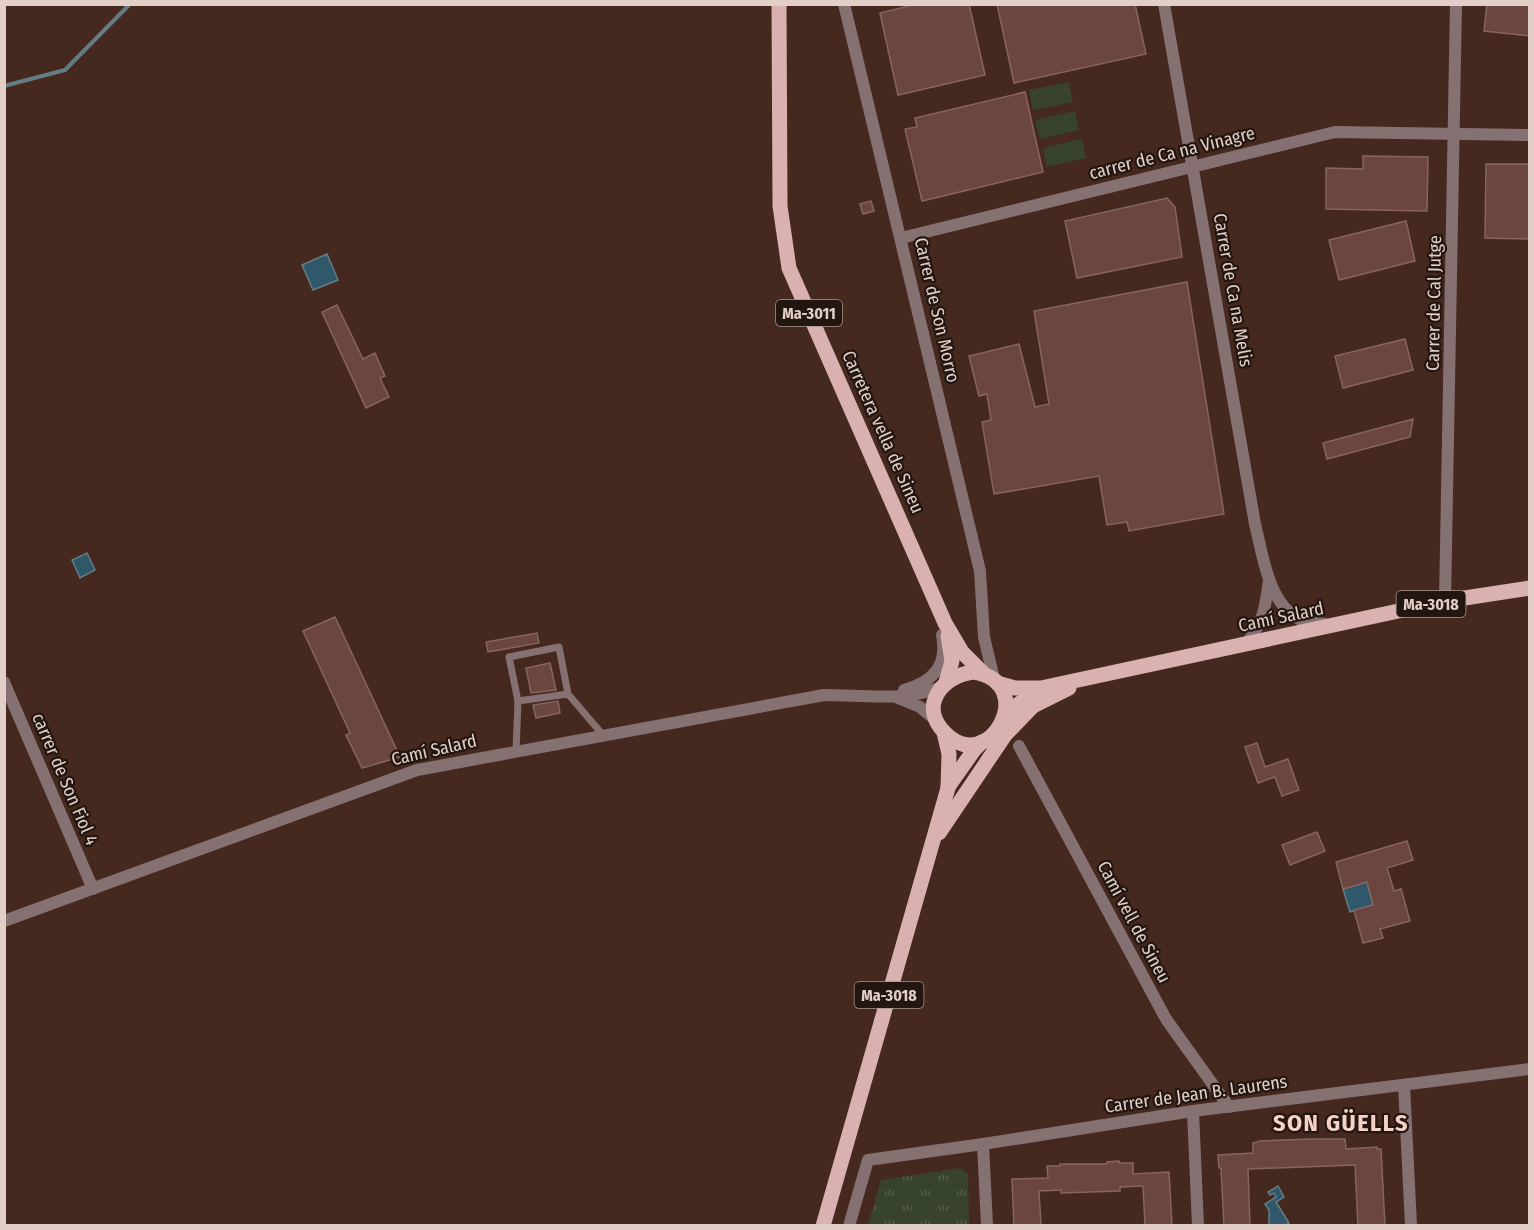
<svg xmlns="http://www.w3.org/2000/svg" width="1534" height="1230" viewBox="0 0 1534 1230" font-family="'Fira Sans Condensed',sans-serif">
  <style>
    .grass { fill: url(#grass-tufts) }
    .garden { fill: #38432e }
    .water { fill: #2f596a; stroke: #647c86; stroke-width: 1.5 }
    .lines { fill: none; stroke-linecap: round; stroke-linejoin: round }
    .stream { stroke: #647c86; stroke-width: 4 }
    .building { fill: #6b4540; stroke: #876460; stroke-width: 1.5 }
    .lane { stroke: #857171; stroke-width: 7 }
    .street { stroke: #857171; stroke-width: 12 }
    .primary { stroke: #d8b1b0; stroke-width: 15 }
    .labels { text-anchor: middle; stroke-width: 4.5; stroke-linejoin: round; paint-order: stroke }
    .shield { fill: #231611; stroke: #a89891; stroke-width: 1.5 }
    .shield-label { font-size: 16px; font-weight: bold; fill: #e1cfc8 }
    .street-label { font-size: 18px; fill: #e1cfc8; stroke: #231611 }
    .district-label { font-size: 24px; font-weight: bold; letter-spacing: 1.5px; fill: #f7d2c4; stroke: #231611 }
  </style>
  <defs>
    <pattern id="grass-tufts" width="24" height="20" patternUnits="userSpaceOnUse" patternTransform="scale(1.5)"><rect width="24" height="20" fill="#38432e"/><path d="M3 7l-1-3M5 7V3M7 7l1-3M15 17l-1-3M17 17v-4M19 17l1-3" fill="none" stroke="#545d4b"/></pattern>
  </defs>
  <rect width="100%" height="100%" fill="#45291f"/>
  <path class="grass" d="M960,1168L968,1174L969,1225H868L881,1180Z"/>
  <g class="garden">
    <path d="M1069,82L1073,102L1033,110L1029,90Z"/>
    <path d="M1075,111L1079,130L1040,139L1035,120Z"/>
    <path d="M1082,139L1086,158L1047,167L1043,148Z"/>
  </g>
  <g class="water">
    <path d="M327,254L338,280L313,290L302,265Z"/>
    <path d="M87,553L95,570L80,578L72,560Z"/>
    <path d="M1367,882L1373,905L1350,912L1343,889Z"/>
    <path d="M1278,1186L1284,1197L1276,1202L1289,1223L1285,1225H1269V1210L1265,1204L1276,1197L1274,1193L1270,1195L1268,1192Z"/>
  </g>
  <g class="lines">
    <path class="stream" d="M4,86L65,70L130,4"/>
  </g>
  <g class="building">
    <path d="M917,4H969L985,75L898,95L880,13Z"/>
    <path d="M997,4H1135L1146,54L1014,83Z"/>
    <path d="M1487,4H1530V36L1484,31Z"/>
    <path d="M1025,92L1043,172L922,201L905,129L917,127L915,118Z"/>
    <path d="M1363,156L1428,157L1427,211L1326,209V168L1363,169Z"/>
    <path d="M1486,164H1530V239L1485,238Z"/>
    <path d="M1167,198L1175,207L1182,257L1077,278L1065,221Z"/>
    <path d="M871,201L874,211L863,214L860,204Z"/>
    <path d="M1406,221L1415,261L1339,280L1329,240Z"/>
    <path d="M1187,282L1224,514L1129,531L1127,522L1107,525L1099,476L994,494L982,422L991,420L987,394L979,396L969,356L1019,344L1035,407L1049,404L1034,311Z"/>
    <path d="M337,305L363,359L375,353L385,376L380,378L389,397L366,408L322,312Z"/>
    <path d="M1405,339L1413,370L1343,388L1335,356Z"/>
    <path d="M1413,419L1410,437L1327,459L1323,443Z"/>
    <path d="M335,617L400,757L362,768L346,735L350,733L303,631Z"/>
    <path d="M537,633L539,643L488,652L486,642Z"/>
    <path d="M550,663L556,690L531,693L526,668Z"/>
    <path d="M558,701L560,713L536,718L533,705Z"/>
    <path d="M1257,743L1265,767L1288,759L1299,790L1282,796L1275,777L1258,783L1245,747Z"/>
    <path d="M1317,832L1325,851L1290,865L1282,845Z"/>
    <path d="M1407,841L1413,860L1387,868L1394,891L1401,889L1410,921L1380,929L1383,938L1363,943L1354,910L1373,905L1367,882L1343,889L1336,862Z"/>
    <path d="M1311,1139H1345L1346,1149L1377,1147V1149H1381L1385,1226H1358L1355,1165L1248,1169L1250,1226H1224L1221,1168H1219L1218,1155L1253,1153V1143L1260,1141Z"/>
    <path d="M1119,1161V1163H1133V1174L1169,1172L1172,1226H1145L1143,1186L1120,1187V1191L1061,1193V1190L1039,1191L1041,1226H1014L1012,1179L1048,1178L1047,1166H1060V1164H1107V1162Z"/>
  </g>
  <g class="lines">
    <g class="lane">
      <path d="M518,701L509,657L559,647L568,694"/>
      <path d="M516,751L518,701L568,694L603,735"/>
    </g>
    <g class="street">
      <path d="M844,4L980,571L984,637L994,679"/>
      <path d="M1164,4L1255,524C1263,555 1268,605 1301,620C1308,623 1317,623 1325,624"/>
      <path d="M901,238L1335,132L1530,135"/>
      <path d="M1445,601L1456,4"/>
      <path d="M1246,644C1264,621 1265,609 1269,580"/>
      <path d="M4,682L93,889"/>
      <path d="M904,690C933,682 948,666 942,635"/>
      <path d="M898,698L920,707L936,720"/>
      <path d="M1019,746L1166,1019L1229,1107"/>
      <path d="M4,921L417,770L824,695C862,695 905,702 941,687"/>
      <path d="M1404,1085L1411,1226"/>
      <path d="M1193,1111L1198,1226"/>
      <path d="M983,1144L987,1226"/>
      <path d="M849,1226L868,1160L983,1144L1193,1111L1530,1069"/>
    </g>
    <g class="primary">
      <path d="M779,4L780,206L789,268L945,623L962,652L983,673"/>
      <path d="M973,672C1041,682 989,778 945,733C918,706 942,676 973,672Z"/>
      <path d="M946,682L952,661L948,636"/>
      <path d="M997,683L1015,688H1041L1445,601L1530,588"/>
      <path d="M1006,713L1040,689"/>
      <path d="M948,787L974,750L982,742"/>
      <path d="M939,833L1005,735L1033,706L1069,688"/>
      <path d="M823,1226L948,788L949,754L944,732"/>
    </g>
  </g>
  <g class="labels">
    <g class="shield">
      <rect x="776" y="300" width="66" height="26" rx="4.5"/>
      <rect x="1396.5" y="591" width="69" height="26" rx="4.5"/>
      <rect x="854.5" y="982" width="69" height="26" rx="4.5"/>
    </g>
    <g class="shield-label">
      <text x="809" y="319">Ma-3011</text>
      <text x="1431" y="610">Ma-3018</text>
      <text x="889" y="1001">Ma-3018</text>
    </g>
    <g class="street-label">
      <text transform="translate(1172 153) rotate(-14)" y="6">carrer de Ca na Vinagre</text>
      <text transform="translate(1233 290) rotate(80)" y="6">Carrer de Ca na Melis</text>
      <text transform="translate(1434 303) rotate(-89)" y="6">Carrer de Cal Jutge</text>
      <text transform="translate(937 310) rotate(77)" y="6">Carrer de Son Morro</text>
      <text transform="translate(883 432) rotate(66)" y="6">Carretera vella de Sineu</text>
      <text transform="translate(1281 617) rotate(-12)" y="6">Camí Salard</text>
      <text transform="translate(434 750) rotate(-13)" y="6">Camí Salard</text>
      <text transform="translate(65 779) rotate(67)" y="6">carrer de Son Fiol 4</text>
      <text transform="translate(1134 922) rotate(62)" y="6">Camí vell de Sineu</text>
      <text transform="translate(1196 1094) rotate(-8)" y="6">Carrer de Jean B. Laurens</text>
    </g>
    <g class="district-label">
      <text x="1341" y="1131">SON GÜELLS</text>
    </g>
  </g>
  <rect width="1534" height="1230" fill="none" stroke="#e1cfc8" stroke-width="12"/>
</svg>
